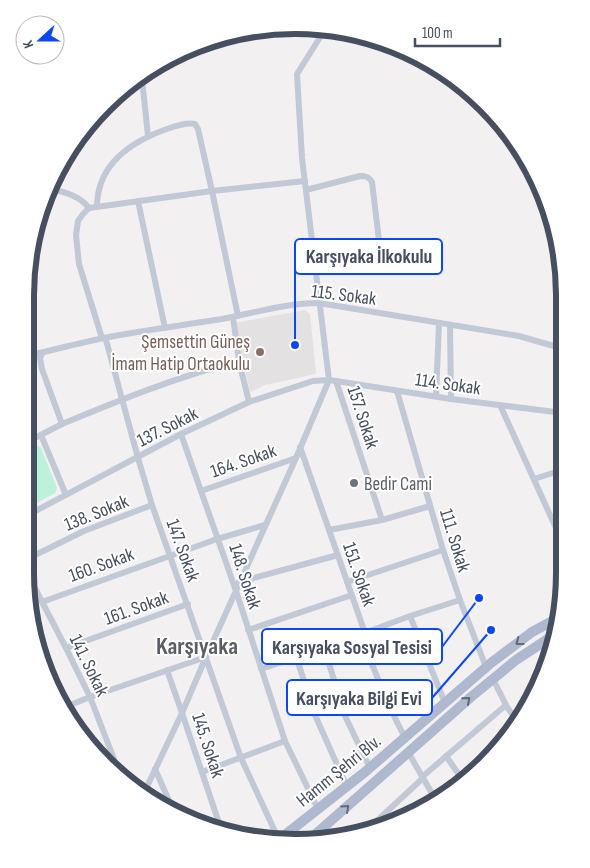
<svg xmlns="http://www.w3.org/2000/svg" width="590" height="868" viewBox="0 0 590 868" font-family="'Sofia Sans Condensed',sans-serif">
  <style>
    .education { fill: #e3e1e2 }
    .green { fill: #bcf2da }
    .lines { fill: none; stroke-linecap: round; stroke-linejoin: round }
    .minor { stroke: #c2c9d6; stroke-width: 6 }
    .primary { stroke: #aeb9d0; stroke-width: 10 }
    .oneway { stroke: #606a7b }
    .education-dot { fill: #8d6e63; stroke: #fff; stroke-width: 2 }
    .worship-dot { fill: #6b7280; stroke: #fff; stroke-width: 2 }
    .labels { text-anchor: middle; stroke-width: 4; stroke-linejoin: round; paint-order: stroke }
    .street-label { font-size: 19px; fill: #464f5f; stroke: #fff }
    .education-label { font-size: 19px; fill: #785e54; stroke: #fff; text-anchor: end }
    .worship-label { font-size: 19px; fill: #5b616d; stroke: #fff; text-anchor: start }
    .district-label { font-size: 24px; font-weight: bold; fill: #5c5e65; stroke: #fff }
    .rim { fill: none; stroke: #464f5f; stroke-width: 6 }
    .leader { fill: none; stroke: #0c48f0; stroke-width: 2 }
    .callout-dot { fill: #0c48f0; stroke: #fff; stroke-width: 2 }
    .callout { fill: #fff; stroke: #0c48f0; stroke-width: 2 }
    .callout-label { font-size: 20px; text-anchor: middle; font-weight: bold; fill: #464f5f }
  </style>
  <rect width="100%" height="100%" fill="#f2f0f0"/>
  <g class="education">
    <path d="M305,310L310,314L316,374L265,385L250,392L235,323Z"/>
    <path d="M332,827L343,838L317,840Z"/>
  </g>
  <path class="green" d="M37,445L41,448L57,488L55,493L26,509L27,450Z"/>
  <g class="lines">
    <g class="minor">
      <path d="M142,79L148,136"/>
      <path d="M48,189C63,191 80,196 89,208"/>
      <path d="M306,190L360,176C366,176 369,177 372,182L380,249"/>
      <path d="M138,201L165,328"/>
      <path d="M97,207C97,165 129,143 164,130C173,127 185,122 195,124L198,129L212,191L238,316"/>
      <path d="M233,317L239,361"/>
      <path d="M450,325L451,399"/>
      <path d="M558,347L565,294"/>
      <path d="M43,352L40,358L42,369L62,424C120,400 179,376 239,361L249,402"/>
      <path d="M31,355C57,349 83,342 109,337C146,330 184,325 222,319C254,313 286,303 319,303L519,336L564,349"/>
      <path d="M336,381L382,520"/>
      <path d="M397,391L443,550L460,600L486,667"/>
      <path d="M436,396L439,323"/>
      <path d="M500,405L561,539"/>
      <path d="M181,434L236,591L285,741L318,809"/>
      <path d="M41,435L66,495"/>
      <path d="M27,442L62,424"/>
      <path d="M300,447L365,633L367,652L389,706L405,738"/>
      <path d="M534,479L562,470"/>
      <path d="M201,491L296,458"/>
      <path d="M26,516L181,434L249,402L313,381L329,380L336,381L451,399L563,413"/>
      <path d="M329,530L382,520L430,506"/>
      <path d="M25,560L84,531L152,505"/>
      <path d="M25,569L66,648L90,697L121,777"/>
      <path d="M239,582L338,555"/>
      <path d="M347,582L443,550"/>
      <path d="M42,602L217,539L265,525"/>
      <path d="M410,616L445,703"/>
      <path d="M248,630L352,595"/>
      <path d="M66,648L188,604"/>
      <path d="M324,648L346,718L370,768"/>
      <path d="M296,656L315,715L347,787"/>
      <path d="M261,669L324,648L410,616L460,600"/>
      <path d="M167,670L182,713L221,829"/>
      <path d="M493,679L507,707L517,721"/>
      <path d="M63,708L90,697L206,657"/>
      <path d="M408,752L437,802"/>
      <path d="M155,769L174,812"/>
      <path d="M202,772L285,741"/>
      <path d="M422,777L506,705"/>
      <path d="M143,795L182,713L206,657L296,458L329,380L302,158L297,74L324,31"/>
      <path d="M440,799L462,779L446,756"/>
      <path d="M366,831L423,778"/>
      <path d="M279,840L241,758L152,505L138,458L106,340L101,335L79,264L76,235L78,221L83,214L89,208L212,191L305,181"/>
    </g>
    <g class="primary">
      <path d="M309,840L471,697L516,660L557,633"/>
      <path d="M276,842L365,772L491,663L532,632L560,617"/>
    </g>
  </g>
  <defs><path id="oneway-chevron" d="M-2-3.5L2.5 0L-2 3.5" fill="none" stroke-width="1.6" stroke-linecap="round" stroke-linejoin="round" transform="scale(1.25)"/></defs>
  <g class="oneway">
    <use href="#oneway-chevron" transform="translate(519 642) rotate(143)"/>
    <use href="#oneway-chevron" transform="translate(467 700) rotate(-41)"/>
    <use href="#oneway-chevron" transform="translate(346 808) rotate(-42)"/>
  </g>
  <circle class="education-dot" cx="260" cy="352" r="5"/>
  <circle class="worship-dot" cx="354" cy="483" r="5"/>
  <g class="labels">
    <g class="street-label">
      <text transform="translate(344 294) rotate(7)" y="7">115. Sokak</text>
      <text transform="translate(448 383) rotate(8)" y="7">114. Sokak</text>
      <text transform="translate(364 417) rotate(72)" y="7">157. Sokak</text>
      <text transform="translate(167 426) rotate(-27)" y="7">137. Sokak</text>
      <text transform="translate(243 460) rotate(-19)" y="7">164. Sokak</text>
      <text transform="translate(96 512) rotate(-22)" y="7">138. Sokak</text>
      <text transform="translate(456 540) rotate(73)" y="7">111. Sokak</text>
      <text transform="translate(184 550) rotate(70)" y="7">147. Sokak</text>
      <text transform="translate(101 564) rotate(-20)" y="7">160. Sokak</text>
      <text transform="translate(360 574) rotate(71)" y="7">151. Sokak</text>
      <text transform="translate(246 576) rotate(72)" y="7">148. Sokak</text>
      <text transform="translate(136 607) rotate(-20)" y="7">161. Sokak</text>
      <text transform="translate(90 665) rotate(64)" y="7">141. Sokak</text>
      <text transform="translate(209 745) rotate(72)" y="7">145. Sokak</text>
      <text transform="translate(338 770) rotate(-39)" y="7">Hamm Şehri Blv.</text>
    </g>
    <g class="education-label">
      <text x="250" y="348">Şemsettin Güneş<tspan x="250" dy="22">İmam Hatip Ortaokulu</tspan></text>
    </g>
    <g class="worship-label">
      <text x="364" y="490">Bedir Cami</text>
    </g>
    <g class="district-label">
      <text x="197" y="654">Karşıyaka</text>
    </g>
  </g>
  <path d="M0 0H590V868H0ZM295 34H295A261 261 0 0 1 556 295V573A261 261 0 0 1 295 834H295A261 261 0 0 1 34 573V295A261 261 0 0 1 295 34Z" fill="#fff" fill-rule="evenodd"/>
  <path class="rim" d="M295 34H295A261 261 0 0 1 556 295V573A261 261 0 0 1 295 834H295A261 261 0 0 1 34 573V295A261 261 0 0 1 295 34Z"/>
  <path class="leader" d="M295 345L295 256M479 598L442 647M491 630L432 698"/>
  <g class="callout-dot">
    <circle cx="295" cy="345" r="5"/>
    <circle cx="479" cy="598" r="5"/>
    <circle cx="491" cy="630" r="5"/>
  </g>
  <g class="callout">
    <rect x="295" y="239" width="147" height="35" rx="5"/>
    <rect x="262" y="629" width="180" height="35" rx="5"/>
    <rect x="287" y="680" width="145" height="35" rx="5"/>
  </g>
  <g class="callout-label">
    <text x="369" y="263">Karşıyaka İlkokulu</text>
    <text x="352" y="654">Karşıyaka Sosyal Tesisi</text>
    <text x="359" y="705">Karşıyaka Bilgi Evi</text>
  </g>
  <g transform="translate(40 40) rotate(249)"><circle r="24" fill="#ffffff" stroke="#b5b9bf"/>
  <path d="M0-4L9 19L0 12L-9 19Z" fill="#0c48f0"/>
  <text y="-8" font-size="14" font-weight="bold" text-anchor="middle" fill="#464f5f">K</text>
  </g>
  <path d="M415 38v8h85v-8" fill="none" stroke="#464f5f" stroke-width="2.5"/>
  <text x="422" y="38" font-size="15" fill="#464f5f" stroke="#ffffff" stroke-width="4" paint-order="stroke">100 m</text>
</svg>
